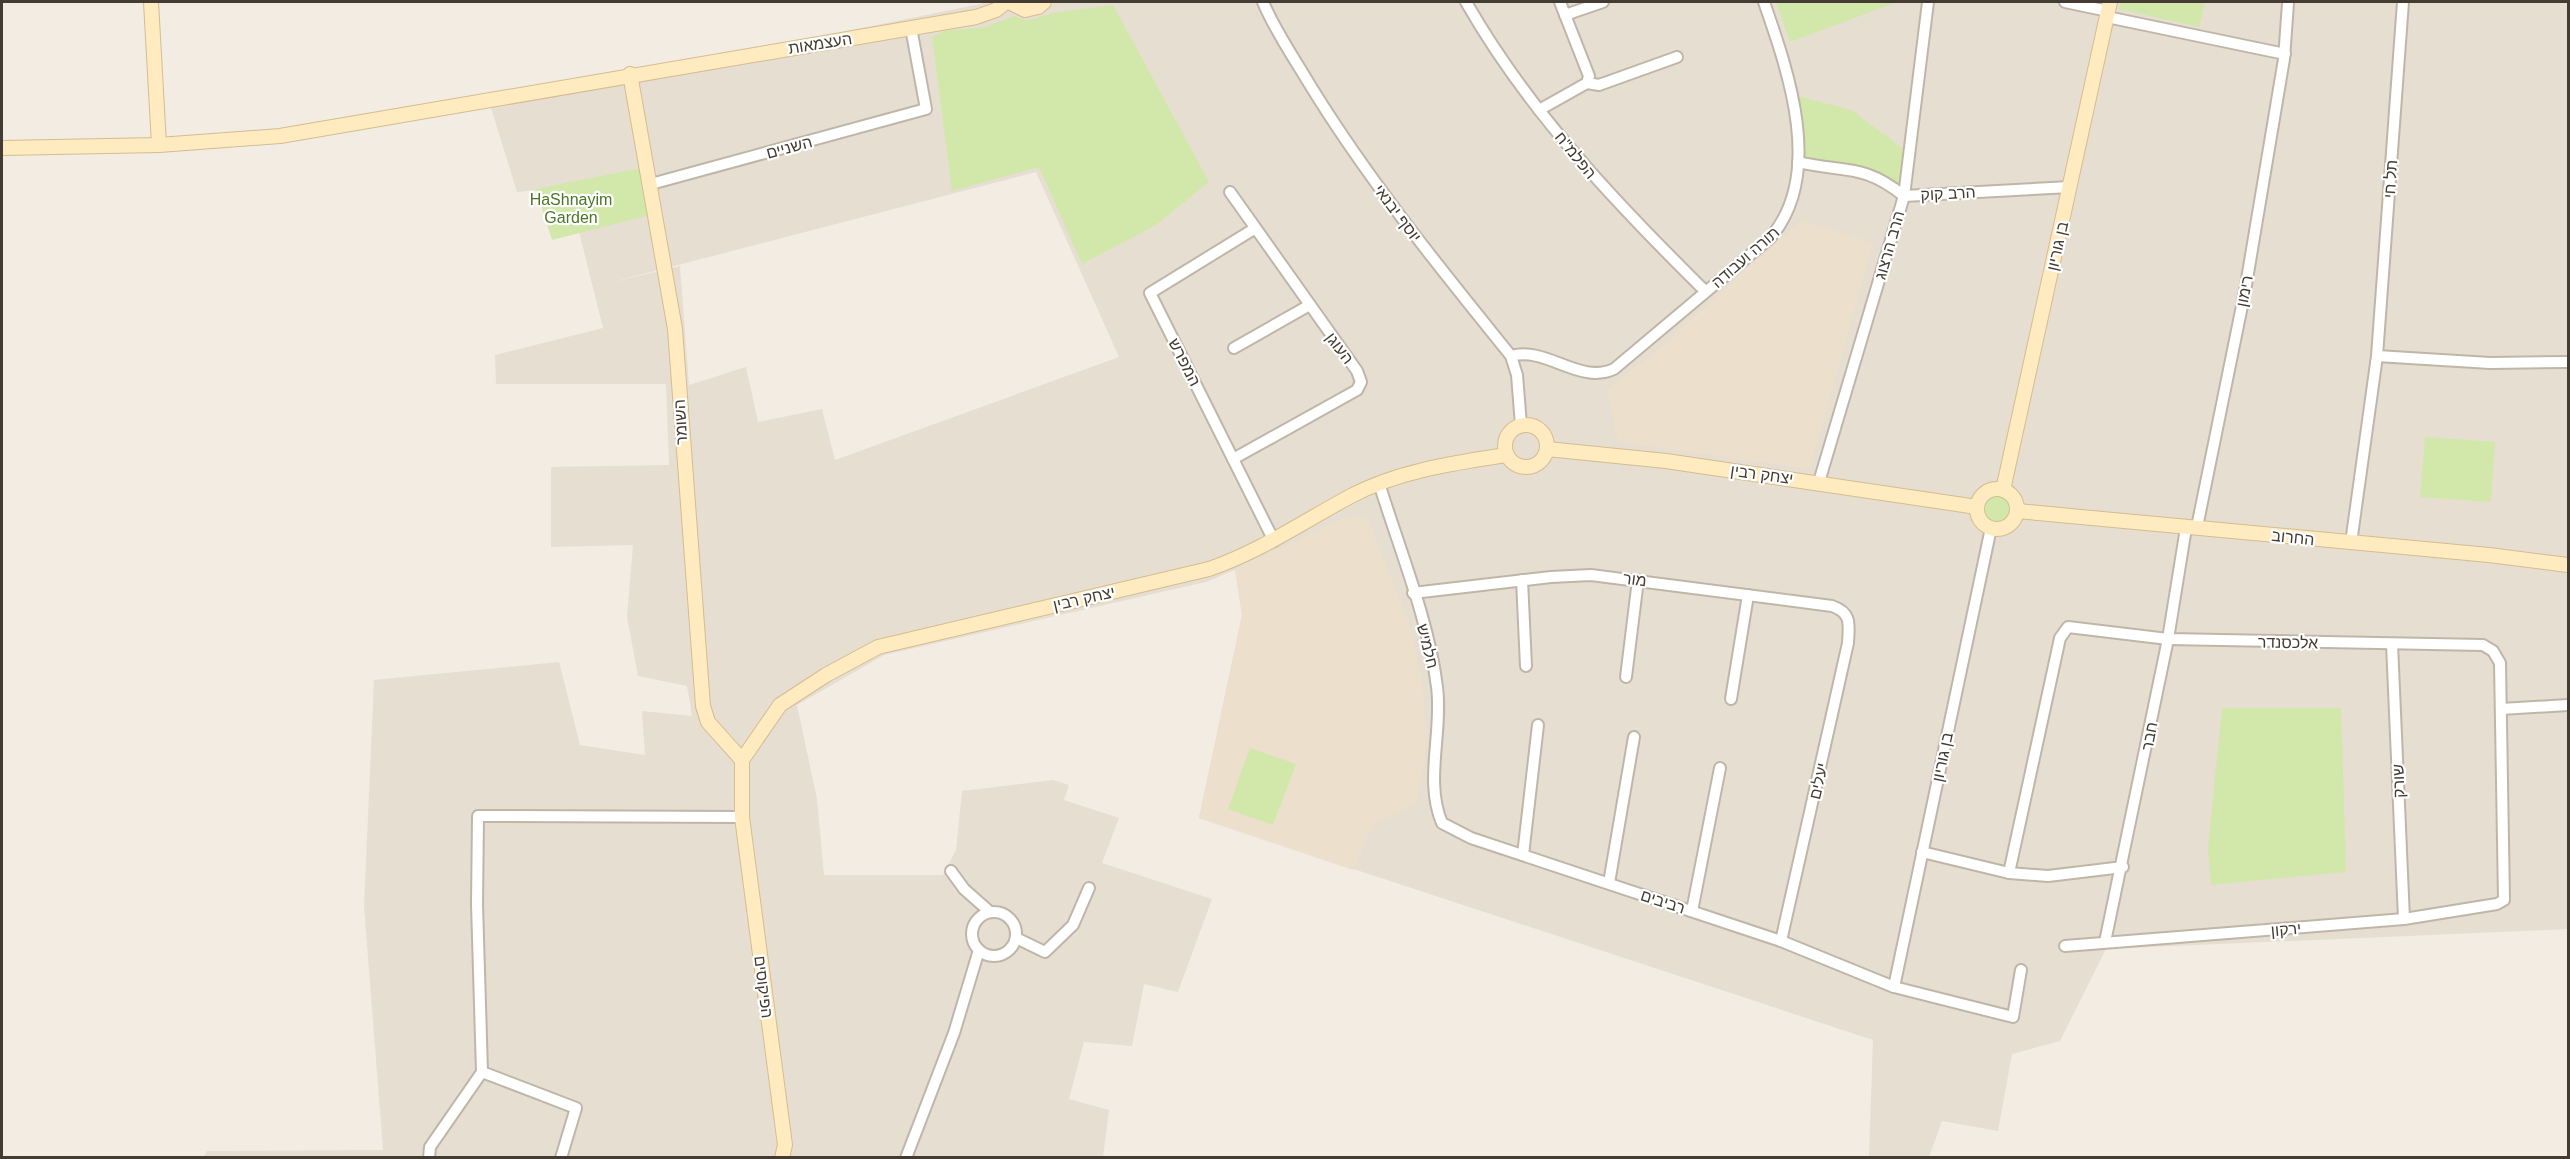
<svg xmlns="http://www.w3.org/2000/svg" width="2570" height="1159" viewBox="0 0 2570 1159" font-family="Arial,'Noto Sans Hebrew',sans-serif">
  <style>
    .residential { fill: #e6ded1; fill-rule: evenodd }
    .education { fill: #ece0cc }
    .green { fill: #d1e8aa }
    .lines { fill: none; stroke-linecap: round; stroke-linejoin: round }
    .street-casing { stroke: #c0b6a8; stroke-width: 14 }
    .secondary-casing { stroke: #d4bd91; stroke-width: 16 }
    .street { stroke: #fff; stroke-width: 10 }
    .secondary { stroke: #ffebbf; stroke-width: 14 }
    .labels { text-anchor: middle; stroke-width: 4.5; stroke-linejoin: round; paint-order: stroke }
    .street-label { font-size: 16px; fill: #443c33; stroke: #fff }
    .park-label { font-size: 16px; fill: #4a7626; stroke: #fff }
  </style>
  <rect width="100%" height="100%" fill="#f2ece3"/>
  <path class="residential" d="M990,2H2568V929L2106,949L2060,1041L2012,1054L1998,1131L1942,1121L1929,1157H1869L1873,1040L1199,818L1242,615L1235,570L1206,582L884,655L797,705L817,799L824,875H943L956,850L962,791L1053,780L1069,785L1064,800L1119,818L1102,863L1212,899L1178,992L1144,984L1132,1046L1084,1042L1069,1099L1109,1110L1103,1157L203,1158L207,1151L383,1150L364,906L374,680L559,662L580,745L645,755L642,711L692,716L687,686L638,676L627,617L633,545L551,547V467L669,465L666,384H496L495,355L603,328L568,187L517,192L487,95L783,44ZM1036,172L1119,357L835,460L822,409L758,422L746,367L689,385L680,266L605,284Z"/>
  <g class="education">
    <path d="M1802,220L1873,243L1810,469L1618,442L1607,389L1658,350Z"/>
    <path d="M1359,516L1368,519L1411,629L1422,681L1427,740L1417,804L1373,825L1353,870L1199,818L1242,615L1235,569L1346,517Z"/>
  </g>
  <g class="green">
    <path d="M1776,2H1897L1790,42Z"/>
    <path d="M2121,2H2205L2199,27L2119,9Z"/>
    <path d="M1113,5L1209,182L1156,225L1082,264L1039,167L952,191L932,37L945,31L986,27L1014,16L1026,20L1035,19L1052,13Z"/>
    <path d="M1794,95L1851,110L1910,154L1904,196L1883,179L1798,162Z"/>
    <path d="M642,168L650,215L552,240L536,189Z"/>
    <path d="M2425,437L2495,442L2491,502L2420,497Z"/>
    <circle cx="1997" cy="510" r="15"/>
    <path d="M2222,708H2341L2346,872L2211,885L2208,848Z"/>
    <path d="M1250,748L1296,764L1273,825L1228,809Z"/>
  </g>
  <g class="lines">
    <defs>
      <g id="street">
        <path d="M1263,2C1275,31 1294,58 1310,85C1369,181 1440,268 1511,356L1517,375L1521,425"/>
        <path d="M1466,2C1529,112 1616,203 1705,291"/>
        <path d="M2065,2L2108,11"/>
        <path d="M1565,15L1603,2"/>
        <path d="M2107,17L2285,54"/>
        <path d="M1587,83L1599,85L1677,57"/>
        <path d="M1539,110L1587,83L1589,76L1560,2"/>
        <path d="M1798,162C1845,173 1863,163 1904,196L2070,187"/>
        <path d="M651,184L926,109L911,28"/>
        <path d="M1230,192L1357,371L1361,382L1357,390L1233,459"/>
        <path d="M1254,229L1150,293L1274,541"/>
        <path d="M1234,348L1308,306"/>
        <path d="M1511,356C1547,346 1579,385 1614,369L1770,238C1825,175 1788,71 1764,2"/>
        <path d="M2377,356L2490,363L2568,362"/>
        <path d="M1819,482L1904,196L1928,2"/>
        <path d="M1379,483C1399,548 1429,621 1437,687C1443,732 1424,781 1442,823L1471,838L1781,941L1894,987L2013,1017L2021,970"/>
        <path d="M2197,527L2245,291L2284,59L2288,3"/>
        <path d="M2351,543L2377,356L2403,2"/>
        <path d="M1522,580L1526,666"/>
        <path d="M1413,593L1551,577L1591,575L1832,606C1852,613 1849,624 1848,643L1781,941"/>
        <path d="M2392,644L2404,919"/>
        <path d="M1626,677L1638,580"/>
        <path d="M1731,699L1748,595"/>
        <path d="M2501,709L2568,705"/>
        <path d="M1922,852L2009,873L2048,876L2123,867"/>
        <path d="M1523,855L1538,725"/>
        <path d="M951,871L964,889L990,912"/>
        <path d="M2009,873L2060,638L2068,627L2168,639L2483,645L2493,651L2500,663L2504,900L2497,904L2404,919L2065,946"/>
        <path d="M1609,883L1634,737"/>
        <path d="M1692,911L1720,768"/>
        <circle cx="994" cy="934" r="22"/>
        <path d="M1016,938L1045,952L1073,925L1089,888"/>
        <path d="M2105,942L2168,639L2186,528"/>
        <path d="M1894,987L1991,528"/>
        <path d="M482,1072L576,1108L561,1158"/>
        <path d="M429,1158L430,1147L482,1072L477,904L478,816L742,817"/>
        <path d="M906,1158L954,1033L979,950"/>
      </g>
      <g id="secondary">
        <path d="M151,2L159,145"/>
        <path d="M1009,2L1025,10L1038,7L1044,2"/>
        <path d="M630,74L675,329L703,706L708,722L742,760"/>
        <path d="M2,148L159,145L280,136L976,17L996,10L1006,2"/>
        <circle cx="1526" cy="446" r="21"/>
        <path d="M1547,449L1666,461L1977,507"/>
        <circle cx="1997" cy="509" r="20"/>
        <path d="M2003,490L2110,2"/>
        <path d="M2017,511L2489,555L2568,565"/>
        <path d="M782,1158L785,1145L742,817V760L780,705L826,675L878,647L1209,569C1261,551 1304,521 1351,496C1398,471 1454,463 1506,455"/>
      </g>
    </defs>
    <use href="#street" class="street-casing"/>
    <use href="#secondary" class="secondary-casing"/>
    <use href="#street" class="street"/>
    <use href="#secondary" class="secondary"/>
  </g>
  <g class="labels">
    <g class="street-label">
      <text transform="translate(820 43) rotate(-9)" y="6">העצמאות</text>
      <text transform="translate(789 147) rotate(-15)" y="6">השניים</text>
      <text transform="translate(1576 155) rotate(51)" y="6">הפלמ"ח</text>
      <text transform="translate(2390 179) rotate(-86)" y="6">תל חי</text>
      <text transform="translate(1948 193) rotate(-3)" y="6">הרב קוק</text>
      <text transform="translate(1398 213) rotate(53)" y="6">יוסף יבנאי</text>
      <text transform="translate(1889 245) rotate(-74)" y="6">הרב הרצוג</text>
      <text transform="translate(2057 246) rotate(-77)" y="6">בן גוריון</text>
      <text transform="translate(1745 257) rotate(-41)" y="6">תורה ועבודה</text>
      <text transform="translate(2244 291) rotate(-79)" y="6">רימון</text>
      <text transform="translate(1340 348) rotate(53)" y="6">העוגן</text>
      <text transform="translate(1185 362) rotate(63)" y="6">המפרש</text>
      <text transform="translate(680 422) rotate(-93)" y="6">השומר</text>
      <text transform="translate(1762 474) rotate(8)" y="6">יצחק רבין</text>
      <text transform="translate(2293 537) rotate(6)" y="6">החרוב</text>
      <text transform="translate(1635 579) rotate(7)" y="6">מור</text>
      <text transform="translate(1084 598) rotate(-13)" y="6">יצחק רבין</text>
      <text transform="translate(2288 642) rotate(1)" y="6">אלכסנדר</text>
      <text transform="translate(1428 646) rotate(76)" y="6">חלמיש</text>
      <text transform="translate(2149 736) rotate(-79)" y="6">חבר</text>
      <text transform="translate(1942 757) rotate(-78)" y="6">בן גוריון</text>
      <text transform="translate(1818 781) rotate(-77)" y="6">יעלים</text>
      <text transform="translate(2398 781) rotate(-92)" y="6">שורק</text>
      <text transform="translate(1663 901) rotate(18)" y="6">רביבים</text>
      <text transform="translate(2286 929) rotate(-5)" y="6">ירקון</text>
      <text transform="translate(764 987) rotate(83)" y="6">הפיקוסים</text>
    </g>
    <g class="park-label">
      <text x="571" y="205">HaShnayim<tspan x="571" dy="18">Garden</tspan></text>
    </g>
  </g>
  <rect width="2570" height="1159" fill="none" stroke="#443c33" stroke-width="6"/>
</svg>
